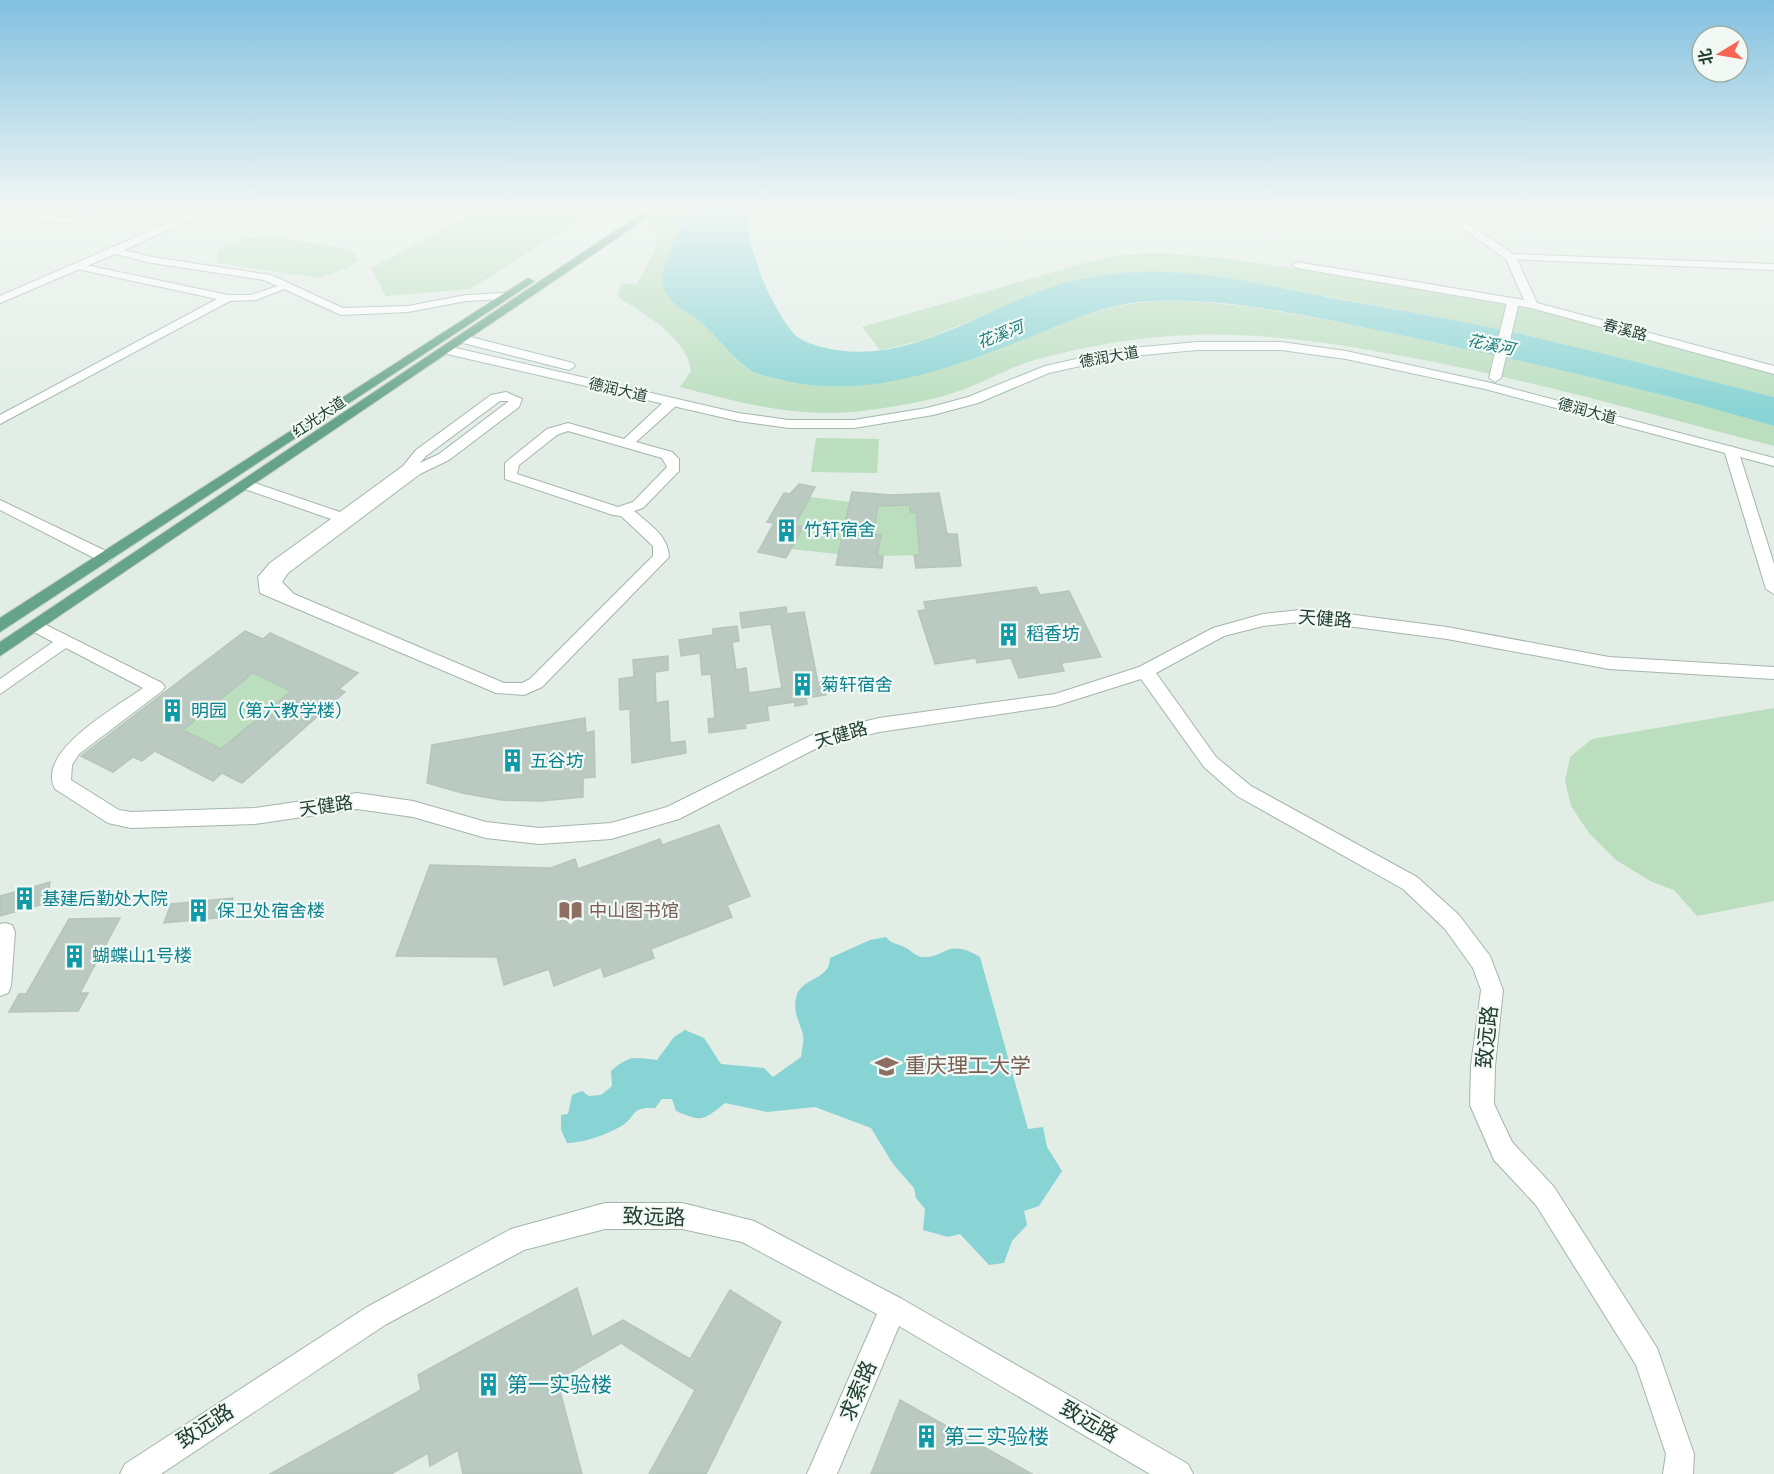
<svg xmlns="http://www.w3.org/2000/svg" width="1774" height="1474" viewBox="0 0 1774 1474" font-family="Helvetica,'Noto Sans SC',sans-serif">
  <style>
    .green { fill: #badebe }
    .water { fill: #88d3d4 }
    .building { fill: #bacac1; stroke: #b4c6bc; stroke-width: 1.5; fill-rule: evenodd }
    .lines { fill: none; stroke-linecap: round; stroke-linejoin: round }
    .minor-casing { stroke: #a4b5ac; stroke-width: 2 }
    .tertiary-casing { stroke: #a4b5ac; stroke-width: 2 }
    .secondary-casing { stroke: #a0b9ac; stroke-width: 2 }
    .primary-casing { stroke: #c1c9c6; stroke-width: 2 }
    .minor { fill: #fff; fill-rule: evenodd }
    .tertiary { fill: #fff; fill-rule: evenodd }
    .secondary { fill: #fff; fill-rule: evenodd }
    .primary { fill: #65a48a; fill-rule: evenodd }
    .labels { text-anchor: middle; stroke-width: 4.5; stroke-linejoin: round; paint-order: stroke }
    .far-street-label { font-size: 15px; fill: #213e32; stroke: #f2f9f5 }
    .far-water-label { font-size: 16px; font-style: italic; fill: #197b7c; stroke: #f2f9f5 }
    .culture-label { font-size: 18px; fill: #0d838f; stroke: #f2f9f5; text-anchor: start }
    .street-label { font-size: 18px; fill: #213e32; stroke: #f2f9f5 }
    .education-label { font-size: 18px; fill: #785e54; stroke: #f2f9f5; text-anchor: start }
    .near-street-label { font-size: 21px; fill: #213e32; stroke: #f2f9f5 }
    .near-education-label { font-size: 21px; fill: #785e54; stroke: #f2f9f5; text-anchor: start }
    .near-culture-label { font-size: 21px; fill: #0d838f; stroke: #f2f9f5; text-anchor: start }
  </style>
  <rect width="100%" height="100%" fill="#e2ede6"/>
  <g class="green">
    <path d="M480,209H573L580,220L470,289L386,296L371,268Z"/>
    <path d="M663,209H693L684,222L673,301C683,309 695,316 705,325C721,339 732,360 750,370C765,379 785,381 801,383C945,405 1050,293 1188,301C1268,306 1346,323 1424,340C1541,364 1659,392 1774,426V446C1658,416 1542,383 1424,360C1347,345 1270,332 1190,335C1138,337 1085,346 1035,360C1010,367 987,381 962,390C928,402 888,408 852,412C793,417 736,402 680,387L691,371C687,337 645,315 618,297L621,283L636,284C647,267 657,252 657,231L644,222Z"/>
    <path d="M268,236L350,249L359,260L347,268L319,278L218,263L216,256L220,248L243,239Z"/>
    <path d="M1160,253L1222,258L1298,269L1536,310L1774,374V397L1488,327L1262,284L1175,273L1116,274L1058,285L923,340L880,350L862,327L1092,261L1123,255Z"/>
    <path d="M816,438L879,439L877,473L811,472Z"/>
    <path d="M810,497L850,502L843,532L846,555L791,549L803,527L795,525Z"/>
    <path d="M878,504L910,505V512H916L929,555L872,556L881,535L873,534Z"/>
    <path d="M268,662L266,679L274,683L290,671L306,678L221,749L183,730Z"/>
    <path d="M1774,708V901L1697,916L1674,890L1652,882L1616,860L1589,833L1571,806L1565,781L1570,757L1592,739Z"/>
  </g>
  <g class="water">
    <path d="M693,209H749C742,242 773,312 796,336C802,341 814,345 822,347C904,369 982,309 1057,285C1084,277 1114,273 1142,272C1205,269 1280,288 1342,300C1391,309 1440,317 1489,327C1584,348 1679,373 1774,397V426C1652,390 1529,362 1405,336C1329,320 1232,297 1155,301C1113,302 1078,317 1040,333C956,366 868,402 777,379C767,377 755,374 747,368C732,357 721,341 707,328C697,317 683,311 672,301C667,295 661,286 662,278C664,260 682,225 693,209Z"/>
    <path d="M886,937C892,945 898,943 906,948C912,951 915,956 922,957C946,959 946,937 980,957L1028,1129L1043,1127L1047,1147L1062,1171L1039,1206L1024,1211L1027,1225L1012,1241L1004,1263L989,1265L960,1234L948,1237L923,1230L925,1209L916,1198L914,1188L893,1164L871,1128L815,1107L767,1112L725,1103C703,1121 702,1122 676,1111L672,1099H662L655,1108C630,1107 638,1114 623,1125C609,1134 583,1143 567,1143L561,1130V1115L568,1114L572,1095L582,1091L589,1096L601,1095L612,1086L611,1071C629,1055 634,1057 657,1060L674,1037L685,1030L704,1038L721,1064L764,1068L773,1077L801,1057C802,1050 804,1041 803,1034C799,1021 793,1012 796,998C800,977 830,981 830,958L870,940Z"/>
  </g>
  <g class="building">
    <path d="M799,484L815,487L795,525L803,527L786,558L758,552L774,523L767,522L784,493L790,494Z"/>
    <path d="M852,492L892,495L939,493L947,534H957L961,566L916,568L914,555H920L916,512H910V505L878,506L873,534L881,535L877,556H883L882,568L836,565Z"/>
    <path d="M1036,587L1040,595L1069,591L1101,657L1061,663L1064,671L1019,678L1011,658L977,663L976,658L935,664L918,611L926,610L924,602Z"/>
    <path d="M786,607L787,614L804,612L818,683L823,682L826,695L806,698L807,704L795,706V702L767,706L769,720L745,724L746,728L709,733L708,719L715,718L711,674L702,675L700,653L681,656L679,640L713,635V629L737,626L739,641L732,642L736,670L746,668L749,693L782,688L771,624L742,628L740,613Z"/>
    <path d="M245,631L263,639L270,633L358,673L339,689L345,692L242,783L222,773L213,781L155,751L142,761L133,757L113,772L81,756ZM253,673L291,691L221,749L183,730Z"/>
    <path d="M668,656V670L655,672L656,703L668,701L670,743L685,741L686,753L632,763L630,709L620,710L619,679L634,677L633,660Z"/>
    <path d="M585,718L586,733L594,731L595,777L583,778V797L541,801L501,800L462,793L427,783L432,745Z"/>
    <path d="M719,825L750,896L727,905L732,917L651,949L654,958L604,977L601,967L554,986L549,969L504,985L497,957L396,956L430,865L551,868L575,859L578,869L660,839L662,845Z"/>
    <path d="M50,882L47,903L0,916V896Z"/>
    <path d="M233,898L227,917L164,923L171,904Z"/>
    <path d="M120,918L80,993H88L78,1011L9,1012L19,994H26L69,919Z"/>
    <path d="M577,1288L592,1337L623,1320L690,1359L730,1290L781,1322L706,1474H649L695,1390L621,1343L557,1380L582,1474H463L458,1450L430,1466L428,1453L391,1474H270L421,1390L418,1375Z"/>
    <path d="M900,1400L1032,1474H871Z"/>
  </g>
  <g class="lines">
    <defs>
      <g id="minor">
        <path d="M94,209H109L73,224L16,218L11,215L16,212L72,218Z"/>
        <path d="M1511,254L1774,264V270L1507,259V255Z"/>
        <path d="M81,264L228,295H251L286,283L292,286L256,300L230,301L0,424V415L217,299L77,269L76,267Z"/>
        <path d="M1513,299L1519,302L1501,378L1495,382L1489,378L1507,302Z"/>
        <path d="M506,392L522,399L519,407L449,460L420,474L288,573L282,582L294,594L504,683H522L530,679L653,556V546L621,516L613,515L505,479V463L547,429L568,423L624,439L667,399H677V405L636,442L672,452L679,459V471L643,508L634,511C650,525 668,535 669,557L542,687L524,695L496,693L260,593L258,577L270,563L331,519L242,488V482H252L340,512L403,466L416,450L491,395ZM500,401H509L439,454L420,463L426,456ZM568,431L662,458L667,467L633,502L618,507L517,474L519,465L557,435Z"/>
        <path d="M1731,446L1738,450L1774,564V594L1766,589L1724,450Z"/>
        <path d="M1309,609L1447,627L1609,657L1774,667V679L1609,669L1447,639L1309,621L1263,626L1224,636L1156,673L1216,757L1251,786L1417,877L1459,915L1490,956L1503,990L1495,1066L1494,1104L1512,1142L1554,1187L1657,1348L1694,1454L1693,1474H1663L1666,1454L1636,1365L1536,1205L1494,1160L1470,1105L1471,1066L1481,990L1473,968L1445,929L1403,889L1237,796L1204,767L1141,679L1055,706L879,732L819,747L679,819L611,839L539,844L486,838L413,817L357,809L255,824L131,828L108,823L55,789C35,751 117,707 143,688L66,648L0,694V679L53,642L30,630L28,626L30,622L36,620L162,683L165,687L162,691L79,754L72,765L71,780L119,810L131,812L255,808L357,793L413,801L486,822L539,828L611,823L667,807L814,734L879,718L1055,694L1139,667L1213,628L1263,614Z"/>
        <path d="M5,923L12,925L15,932L11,986L8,993L0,996V924Z"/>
        <path d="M605,1203H682L754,1221L902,1299L1188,1464L1193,1474H1150L899,1326L837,1474H807L877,1314L742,1242L682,1229H605L524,1250L385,1325L161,1474H120L125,1464L367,1307L511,1229Z"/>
      </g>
      <g id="tertiary">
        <path d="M200,209H214L124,250L152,257L271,275L343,308L408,306L466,295L504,293L510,296L504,299L466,301L408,312L341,315L264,280L152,263L115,254L0,303V296Z"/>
        <path d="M1434,209H1446L1515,255L1537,303L1774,366V374L1531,308L1297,268L1292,265L1297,262L1524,300L1506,259Z"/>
        <path d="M0,500L110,553L113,557L110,561H100L0,510Z"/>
      </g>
      <g id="secondary">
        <path d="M1765,209H1774V214Z"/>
        <path d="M463,335L573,363L575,366L569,370L459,342V336Z"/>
        <path d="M1197,342H1281L1346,351L1491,383L1774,458V466L1485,389L1346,359L1281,350H1197L1121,357L1049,373L978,403L933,415L854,428H789L738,421L447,354L441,350L447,346L738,413L789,420H854L927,408L968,397L1045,366L1121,349Z"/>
      </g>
      <g id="primary">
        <path d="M648,209H660L0,656V642Z"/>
        <path d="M528,278L534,281L532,283L0,632V618Z"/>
      </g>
    </defs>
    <use href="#minor" class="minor-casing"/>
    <use href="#tertiary" class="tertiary-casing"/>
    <use href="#secondary" class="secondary-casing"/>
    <use href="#primary" class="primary-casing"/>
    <use href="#minor" class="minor"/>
    <use href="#tertiary" class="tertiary"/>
    <use href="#secondary" class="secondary"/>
    <use href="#primary" class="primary"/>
  </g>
  <linearGradient id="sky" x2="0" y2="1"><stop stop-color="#81c0e0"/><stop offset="0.5" stop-color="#f2f7f4"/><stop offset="1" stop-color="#f2f7f4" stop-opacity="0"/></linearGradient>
  <rect width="1774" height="416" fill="url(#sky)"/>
  <defs>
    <symbol id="building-bare" viewBox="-9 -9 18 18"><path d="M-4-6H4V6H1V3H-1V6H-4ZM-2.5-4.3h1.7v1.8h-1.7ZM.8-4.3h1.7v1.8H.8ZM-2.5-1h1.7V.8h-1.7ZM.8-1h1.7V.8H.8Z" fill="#0f9aa8" stroke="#f2f9f5" stroke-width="2.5" paint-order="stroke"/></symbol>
    <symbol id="library-bare" viewBox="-9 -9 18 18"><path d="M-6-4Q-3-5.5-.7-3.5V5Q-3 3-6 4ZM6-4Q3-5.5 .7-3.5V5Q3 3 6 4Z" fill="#8d6e63" stroke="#f2f9f5" stroke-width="2.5" paint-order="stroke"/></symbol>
    <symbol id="university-bare" viewBox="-9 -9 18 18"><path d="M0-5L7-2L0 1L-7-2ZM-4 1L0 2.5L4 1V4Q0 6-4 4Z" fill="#8d6e63" stroke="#f2f9f5" stroke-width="2.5" paint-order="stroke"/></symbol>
  </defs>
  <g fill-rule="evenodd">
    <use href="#building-bare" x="770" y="514" width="33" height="33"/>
    <use href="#building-bare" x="992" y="618" width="33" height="33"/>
    <use href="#building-bare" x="786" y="668" width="33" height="33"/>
    <use href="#building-bare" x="156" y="694" width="33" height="33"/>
    <use href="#building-bare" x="496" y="744" width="33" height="33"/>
    <use href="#building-bare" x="8" y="882" width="33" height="33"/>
    <use href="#building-bare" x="182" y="894" width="33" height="33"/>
    <use href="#library-bare" x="554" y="894" width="33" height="33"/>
    <use href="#building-bare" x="58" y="940" width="33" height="33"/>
    <use href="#university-bare" x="870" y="1050" width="33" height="33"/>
    <use href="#building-bare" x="472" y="1368" width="33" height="33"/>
    <use href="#building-bare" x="910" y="1420" width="33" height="33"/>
  </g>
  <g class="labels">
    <g class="far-street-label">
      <text transform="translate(1625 330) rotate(15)" y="5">春溪路</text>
      <text transform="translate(1109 357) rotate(-10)" y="5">德润大道</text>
      <text transform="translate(618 390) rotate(13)" y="5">德润大道</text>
      <text transform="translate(1587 411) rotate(15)" y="5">德润大道</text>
      <text transform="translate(319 417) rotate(-34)" y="5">红光大道</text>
    </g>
    <g class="far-water-label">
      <text transform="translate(1000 334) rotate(-21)" y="6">花溪河</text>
      <text transform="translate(1491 344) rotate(12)" y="6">花溪河</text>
    </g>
    <g class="culture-label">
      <text x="804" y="536">竹轩宿舍</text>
      <text x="1026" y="640">稻香坊</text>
      <text x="821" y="691">菊轩宿舍</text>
      <text x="191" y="717">明园（第六教学楼）</text>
      <text x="530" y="767">五谷坊</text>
      <text x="42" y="905">基建后勤处大院</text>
      <text x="217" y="917">保卫处宿舍楼</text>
      <text x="92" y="962">蝴蝶山1号楼</text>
    </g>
    <g class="street-label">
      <text transform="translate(1325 619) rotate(4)" y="6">天健路</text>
      <text transform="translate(841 735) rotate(-16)" y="6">天健路</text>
      <text transform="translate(326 806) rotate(-8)" y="6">天健路</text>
    </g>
    <g class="education-label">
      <text x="589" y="917">中山图书馆</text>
    </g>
    <g class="near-street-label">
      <text transform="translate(1487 1037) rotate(-84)" y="7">致远路</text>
      <text transform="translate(654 1217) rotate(2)" y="7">致远路</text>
      <text transform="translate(858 1391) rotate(-67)" y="7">求索路</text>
      <text transform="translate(1089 1422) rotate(30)" y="7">致远路</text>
      <text transform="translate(205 1426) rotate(-33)" y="7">致远路</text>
    </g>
    <g class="near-education-label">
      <text x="905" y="1073">重庆理工大学</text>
    </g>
    <g class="near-culture-label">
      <text x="507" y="1392">第一实验楼</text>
      <text x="944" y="1444">第三实验楼</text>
    </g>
  </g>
  <g transform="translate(1720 54) rotate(259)"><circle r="28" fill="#f2f9f5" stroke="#9eaea7" stroke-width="1.5"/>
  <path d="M0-4.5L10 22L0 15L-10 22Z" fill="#f76556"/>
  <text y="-9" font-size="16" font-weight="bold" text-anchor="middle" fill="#213e32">北</text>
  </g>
</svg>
